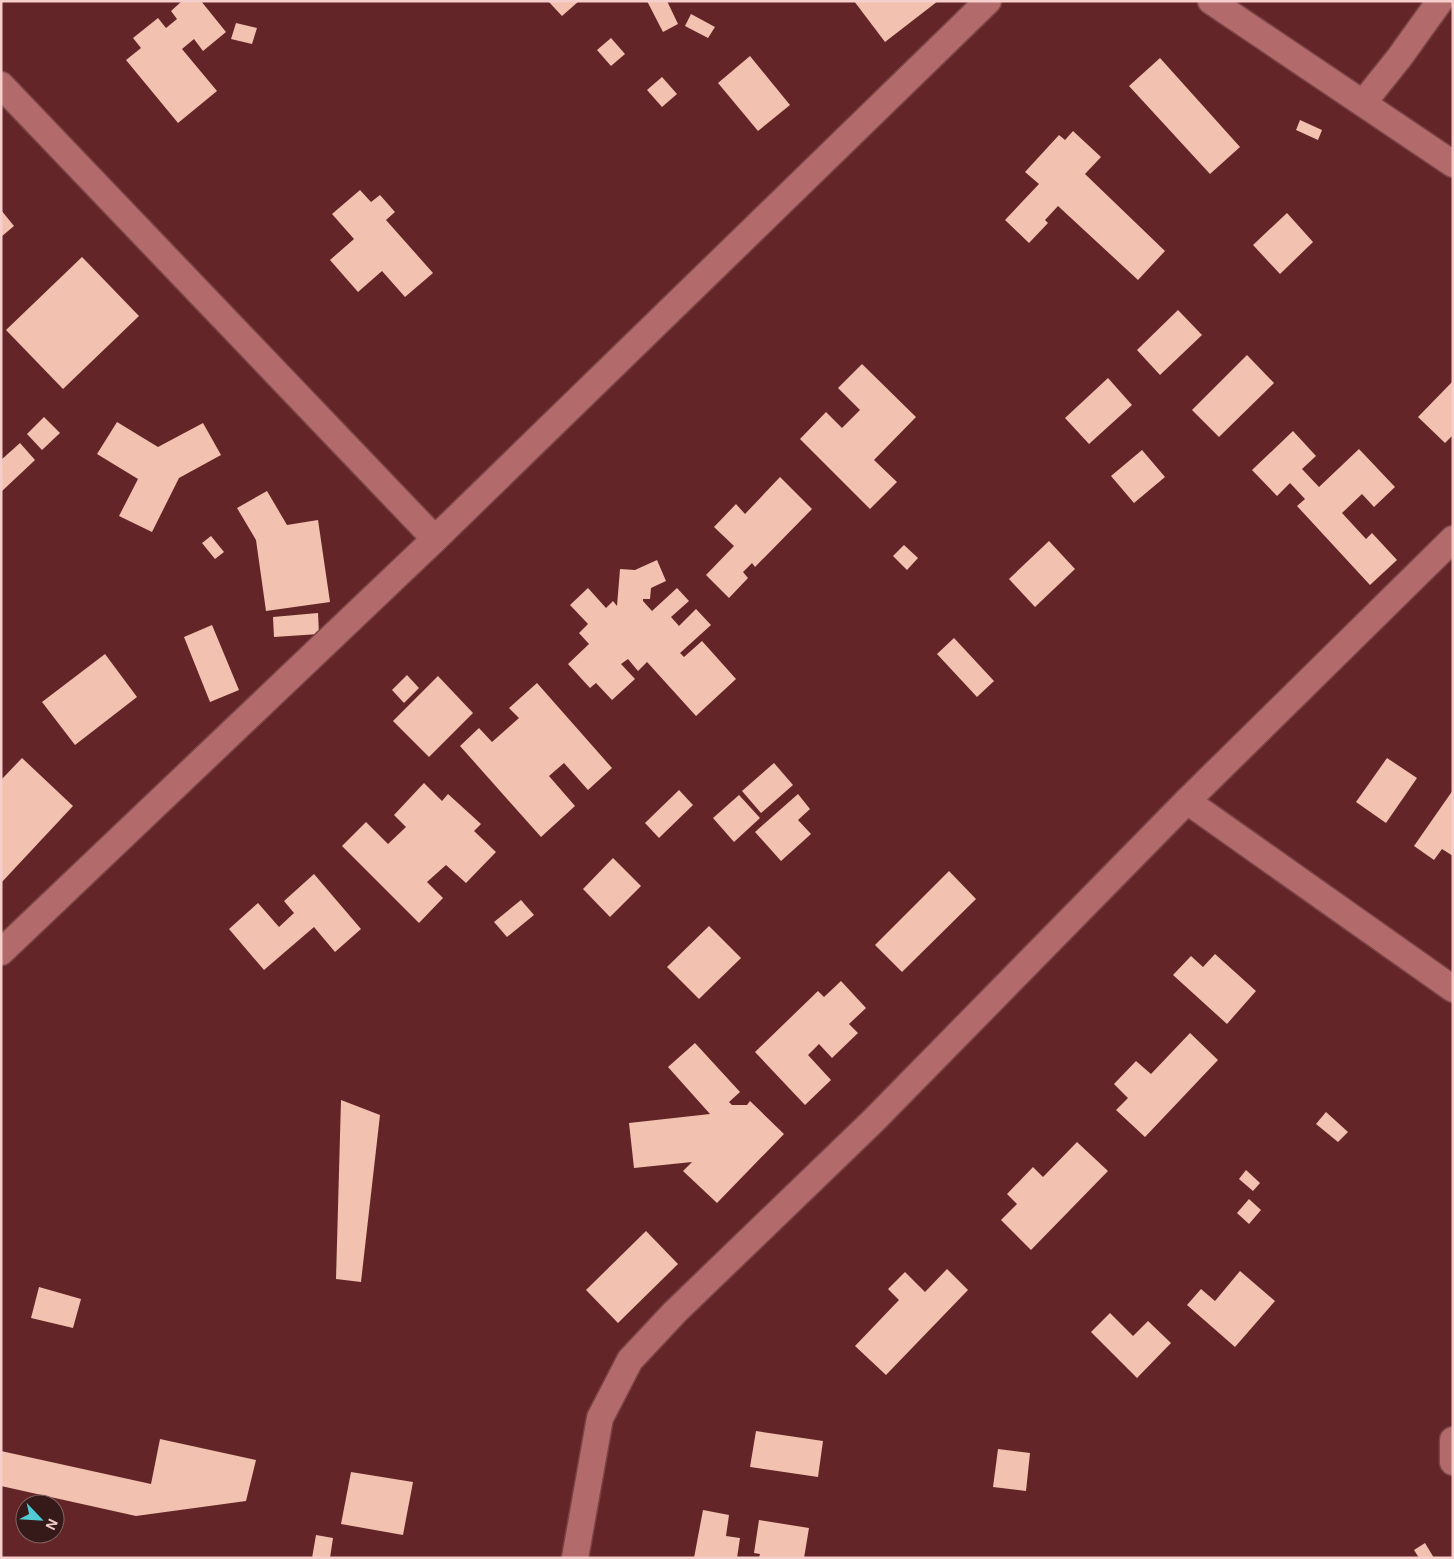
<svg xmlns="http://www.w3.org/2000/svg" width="1454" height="1559" viewBox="0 0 1454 1559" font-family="Arial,sans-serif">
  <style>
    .building { fill: #f2c1af }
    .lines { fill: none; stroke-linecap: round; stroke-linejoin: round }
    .street-casing { stroke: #7a4347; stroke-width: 29 }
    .street { stroke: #b26b6a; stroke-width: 26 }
  </style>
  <rect width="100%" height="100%" fill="#632527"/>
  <g class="building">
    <path d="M182,1H201L226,32L203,51L194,39L182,49L217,91L178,123L126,60L141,48L133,38L158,18L166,28L177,19L171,11Z"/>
    <path d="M548,1H579L562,16Z"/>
    <path d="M647,1H667L678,24L663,32Z"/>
    <path d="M854,1H938L885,42Z"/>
    <path d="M691,14L715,27L708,38L685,26Z"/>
    <path d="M236,23L257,28L252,44L231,39Z"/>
    <path d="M611,38L625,54L611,66L597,50Z"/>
    <path d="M750,56L790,105L758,131L718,83Z"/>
    <path d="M1160,58L1240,147L1210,174L1129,86Z"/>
    <path d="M662,77L677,94L662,107L647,90Z"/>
    <path d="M1300,120L1322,130L1318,140L1296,130Z"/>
    <path d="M1073,131L1101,157L1085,174L1165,251L1138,280L1058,206L1045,220L1048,223L1029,243L1005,220L1039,184L1025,172L1059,135L1065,140Z"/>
    <path d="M360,190L371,202L380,195L395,212L386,220L433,273L405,297L382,271L358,292L330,260L354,239L332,214Z"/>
    <path d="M1,210L14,226L1,237Z"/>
    <path d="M1287,213L1313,242L1280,274L1253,245Z"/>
    <path d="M82,257L139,316L63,389L6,330Z"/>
    <path d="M1178,310L1202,335L1160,375L1137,350Z"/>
    <path d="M1247,355L1274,383L1219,437L1192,410Z"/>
    <path d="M862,364L916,417L874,460L897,482L870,509L800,439L826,412L842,428L860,410L838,388Z"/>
    <path d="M1108,378L1132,405L1089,444L1065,418Z"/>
    <path d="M1453,381V435L1445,443L1418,417Z"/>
    <path d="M44,417L60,433L42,450L27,434Z"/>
    <path d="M117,422L158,447L203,423L221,455L179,478L152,532L119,516L138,479L97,454Z"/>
    <path d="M1293,431L1316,456L1302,469L1319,487L1359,449L1395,487L1374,507L1362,494L1342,513L1366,539L1372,533L1397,560L1370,585L1297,506L1305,499L1290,483L1277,496L1252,470Z"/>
    <path d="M20,443L35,460L1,492V460Z"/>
    <path d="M1142,450L1165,477L1134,503L1111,476Z"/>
    <path d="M780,477L812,509L755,567L752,563L743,572L748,578L729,598L706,575L734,546L714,527L736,504L745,514Z"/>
    <path d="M267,491L287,525L318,520L330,602L266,611L256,540L237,508Z"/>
    <path d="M211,536L224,552L215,559L202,543Z"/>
    <path d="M1049,541L1075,569L1035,607L1009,579Z"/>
    <path d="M904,545L918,558L907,570L893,556Z"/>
    <path d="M657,560L666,581L651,588L650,599H643V601L652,611L677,588L689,601L671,617L679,626L696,609L711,625L680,653L684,657L702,641L736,679L696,716L647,662L638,671L628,659L621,664L635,679L612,700L596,683L590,688L568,664L589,644L579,633L588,624L570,605L588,588L606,608L613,601L617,606L620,569L635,570Z"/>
    <path d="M318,613L319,634L274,637L273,617Z"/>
    <path d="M212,625L239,690L210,702L184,637Z"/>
    <path d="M954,638L994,681L977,697L937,654Z"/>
    <path d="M105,654L137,697L75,745L42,702Z"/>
    <path d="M407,675L419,688L404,703L392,690Z"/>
    <path d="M438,676L473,713L429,757L393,721Z"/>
    <path d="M537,683L612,768L588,790L564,763L549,776L575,806L541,837L460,746L479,728L492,742L519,718L509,708Z"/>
    <path d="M22,758L73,806L1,883V780Z"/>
    <path d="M1387,758L1417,778L1386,823L1356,802Z"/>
    <path d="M774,763L793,785L761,813L742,791Z"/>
    <path d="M424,783L442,801L448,794L481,824L474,831L496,852L466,883L446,865L427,882L443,898L419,923L342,846L366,822L388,844L406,827L394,815Z"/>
    <path d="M679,790L693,805L659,838L645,823Z"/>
    <path d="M1453,790V856L1442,849L1434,860L1414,846Z"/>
    <path d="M798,794L810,809L798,820L811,834L781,861L755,832Z"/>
    <path d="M739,795L760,818L734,842L713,818Z"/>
    <path d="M613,858L641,886L610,917L583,889Z"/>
    <path d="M949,871L976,899L902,972L875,945Z"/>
    <path d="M314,874L361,929L335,952L314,927L264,970L229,929L258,903L279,927L294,913L284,901Z"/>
    <path d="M521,900L534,915L507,937L494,922Z"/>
    <path d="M709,926L741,958L699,999L667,967Z"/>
    <path d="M1215,954L1256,991L1227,1024L1173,975L1191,956L1203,967Z"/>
    <path d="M841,981L866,1008L849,1024L858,1033L832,1058L819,1044L808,1055L831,1080L805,1105L755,1052L818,991L824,997Z"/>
    <path d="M1190,1033L1218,1060L1145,1137L1116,1110L1128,1098L1114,1084L1136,1061L1151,1074Z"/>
    <path d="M695,1043L740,1092L729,1102L732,1105H747L750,1101L784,1134L717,1203L683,1171L692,1162L634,1168L629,1123L710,1114L668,1067Z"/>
    <path d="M341,1100L380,1115L361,1282L336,1279Z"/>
    <path d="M1326,1112L1348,1132L1338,1142L1316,1124Z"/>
    <path d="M1077,1142L1108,1171L1031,1250L1001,1220L1017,1204L1007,1194L1033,1167L1043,1177Z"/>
    <path d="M1246,1170L1260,1183L1253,1191L1239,1179Z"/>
    <path d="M1249,1199L1261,1210L1249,1224L1237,1213Z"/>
    <path d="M646,1231L678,1264L618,1323L586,1290Z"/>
    <path d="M947,1269L968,1290L886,1375L855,1346L899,1300L888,1289L905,1272L925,1292Z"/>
    <path d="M1240,1271L1275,1301L1235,1347L1187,1305L1201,1289L1215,1301Z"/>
    <path d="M39,1287L81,1299L73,1328L31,1318Z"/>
    <path d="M1110,1313L1133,1336L1148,1321L1171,1343L1137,1378L1091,1332Z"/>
    <path d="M756,1431L823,1441L818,1477L750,1467Z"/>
    <path d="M160,1439L256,1460L246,1501L136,1516L1,1486V1451L151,1484Z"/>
    <path d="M998,1449L1030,1453L1026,1491L993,1487Z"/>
    <path d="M351,1472L413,1482L403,1535L341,1524Z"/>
    <path d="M703,1510L729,1515L726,1536L740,1538L737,1558H694Z"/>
    <path d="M759,1520L809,1528L804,1558H759L760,1554L754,1553Z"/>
    <path d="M316,1535L333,1538L330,1558H312Z"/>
    <path d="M1425,1543L1434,1558H1419L1414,1550Z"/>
  </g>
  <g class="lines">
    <defs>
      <g id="street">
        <path d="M1211,1L1453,164"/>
        <path d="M1,85L435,539"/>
        <path d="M1363,103L1399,58L1440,1"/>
        <path d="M1187,801L1453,989"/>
        <path d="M1,952L435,539L988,1"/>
        <path d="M1453,1440V1462"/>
        <path d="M575,1558L600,1418L630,1360L675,1312L873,1121L1187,801L1453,539"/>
      </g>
    </defs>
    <use href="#street" class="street-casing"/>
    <use href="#street" class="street"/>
  </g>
  <rect width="1454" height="1559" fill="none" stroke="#f6cecc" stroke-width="5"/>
  <g transform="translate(40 1519) rotate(115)"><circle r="24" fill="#361a19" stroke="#836261"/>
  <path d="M0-4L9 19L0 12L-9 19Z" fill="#51ccd4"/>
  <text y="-8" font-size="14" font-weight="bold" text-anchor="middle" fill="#f6cecc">N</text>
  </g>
</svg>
